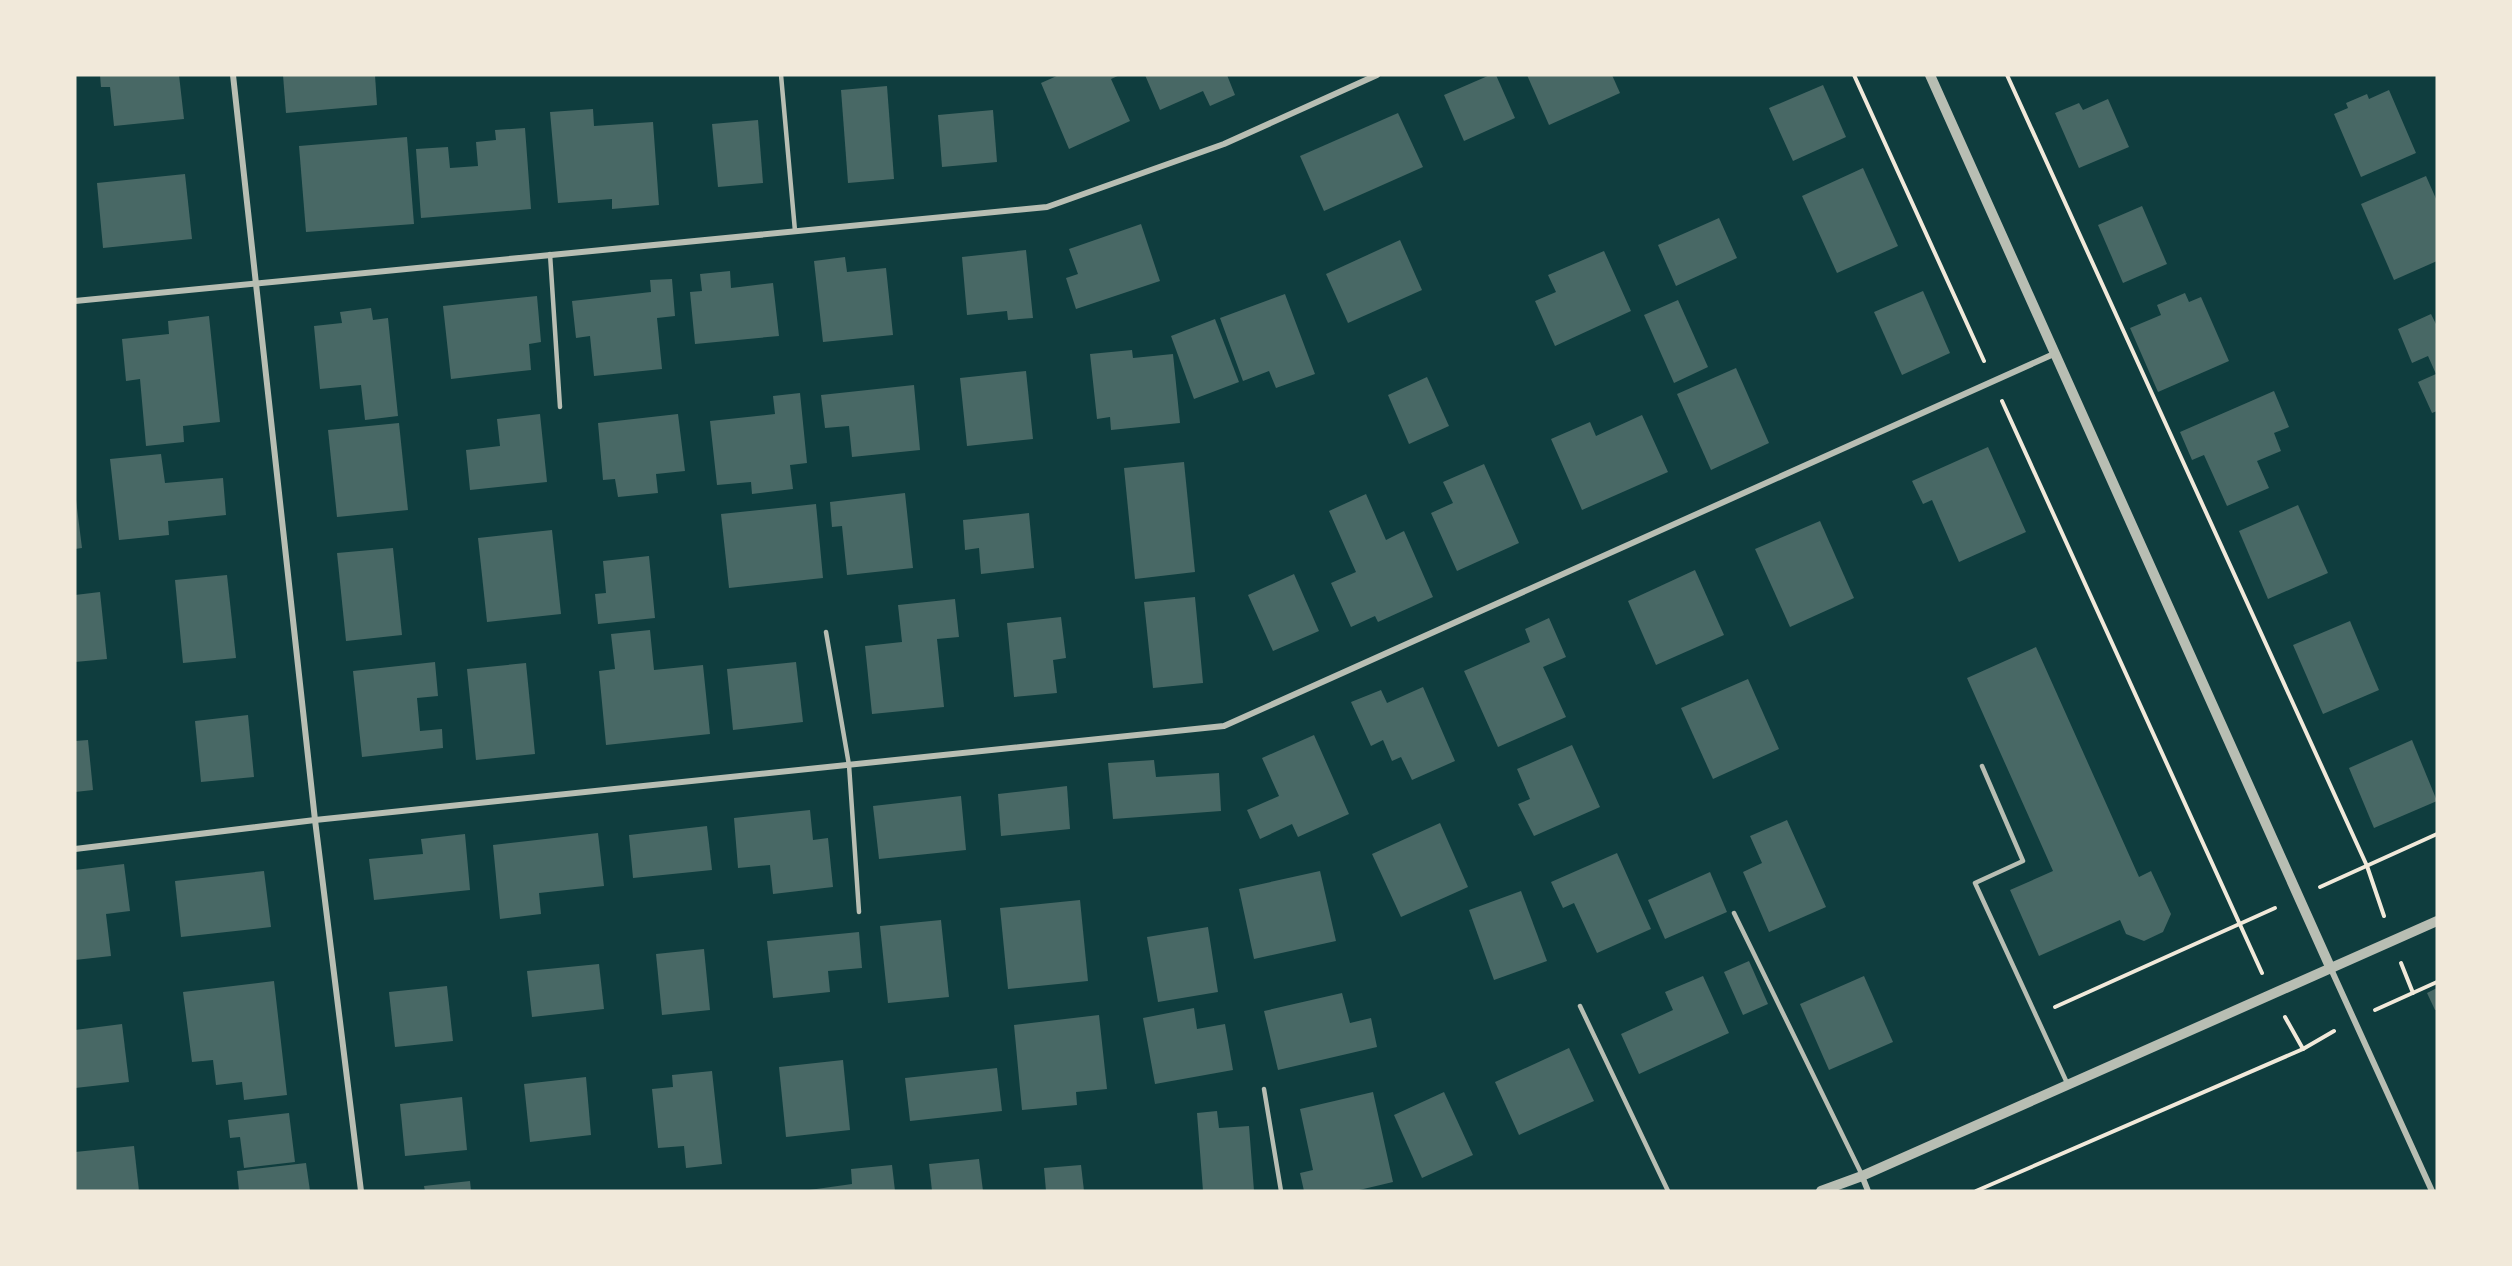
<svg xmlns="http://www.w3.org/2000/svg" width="2512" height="1266" viewBox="0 0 2512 1266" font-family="'DM Sans',sans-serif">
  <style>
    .building { fill: #486865 }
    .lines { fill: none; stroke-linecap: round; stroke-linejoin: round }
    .path { stroke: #f1e9da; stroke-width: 4 }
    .service { stroke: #b8beb3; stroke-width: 4.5 }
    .minor { stroke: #b8beb3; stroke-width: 6 }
    .tertiary { stroke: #b8beb3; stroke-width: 10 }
  </style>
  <rect width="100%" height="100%" fill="#0f3d3e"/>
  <g class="building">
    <path d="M100,75H179L184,119L114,126L110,87H101Z"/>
    <path d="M283,75H375L377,105L286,113Z"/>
    <path d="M1059,75H1120L1111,79L1130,121L1069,149L1041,83Z"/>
    <path d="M1145,75H1227L1235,95L1210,106L1203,91L1160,110Z"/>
    <path d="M1490,75H1496L1515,118L1464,141L1444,95Z"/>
    <path d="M1527,75H1612L1620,93L1549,125Z"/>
    <path d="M1823,85L1846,137L1793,161L1769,108Z"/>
    <path d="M887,86L894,179L848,183L841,90Z"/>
    <path d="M2389,90L2416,153L2361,177L2334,114L2348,108L2346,103L2367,94L2369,99Z"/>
    <path d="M2108,99L2129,147L2079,168L2055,113L2079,103L2083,110Z"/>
    <path d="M593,109L594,126L653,122L659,205L612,209V199L558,203L550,112Z"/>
    <path d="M993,110L997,162L942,167L938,115Z"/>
    <path d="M1398,113L1423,167L1324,211L1300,156Z"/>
    <path d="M758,120L763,183L718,187L712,124Z"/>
    <path d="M525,128L531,209L421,218L416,149L448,147L450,168L478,166L476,142L496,140L495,130Z"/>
    <path d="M407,137L414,224L306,232L299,146Z"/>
    <path d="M1863,168L1898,246L1837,273L1802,196Z"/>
    <path d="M185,174L192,239L103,248L97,183Z"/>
    <path d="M2426,176L2437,201V261L2394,280L2361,204Z"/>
    <path d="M2142,206L2167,264L2123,283L2098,225Z"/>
    <path d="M1719,218L1737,258L1676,286L1658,245Z"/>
    <path d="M1141,224L1160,281L1076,309L1066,278L1078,274L1069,249Z"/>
    <path d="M1400,240L1422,290L1348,323L1326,274Z"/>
    <path d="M1026,250L1033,318L1008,320L1007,311L967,315L962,257Z"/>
    <path d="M1604,251L1631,311L1555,346L1535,301L1556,292L1548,275Z"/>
    <path d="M845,257L847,272L886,268L893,335L823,342L814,261Z"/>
    <path d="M730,271L731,288L773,283L779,336L695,344L690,292L702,291L700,274Z"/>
    <path d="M672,279L675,316L657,318L662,369L594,376L590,336L576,338L572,301L651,292L650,280Z"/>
    <path d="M1923,291L1950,353L1902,375L1874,312Z"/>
    <path d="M2185,293L2189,302L2201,297L2229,361L2158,392L2130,328L2161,315L2157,305Z"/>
    <path d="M1285,294L1315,374L1276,388L1269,371L1243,381L1220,318Z"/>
    <path d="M537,296L541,342L529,344L531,370L451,379L443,306Z"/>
    <path d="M1678,300L1708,367L1674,383L1644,315Z"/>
    <path d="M371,308L373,320L388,318L398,416L365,420L361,385L320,389L314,326L342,323L340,312Z"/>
    <path d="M2431,314L2437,326V411L2432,413L2418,382L2436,374L2428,356L2412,363L2398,329Z"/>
    <path d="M209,316L220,422L183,426L184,442L146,446L140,379L126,381L122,339L169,334L168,321Z"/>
    <path d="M1215,319L1239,382L1194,399L1171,336Z"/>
    <path d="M1132,350L1133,358L1173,354L1180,423L1111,430L1110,417L1097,419L1090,354Z"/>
    <path d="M1736,368L1769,443L1711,470L1677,394Z"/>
    <path d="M1026,371L1033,439L967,446L960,378Z"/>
    <path d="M1427,377L1449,426L1409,444L1388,395Z"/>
    <path d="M914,385L920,450L852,457L849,426L825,428L821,395Z"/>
    <path d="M2274,391L2289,427L2274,433L2281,451L2257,461L2269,488L2227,506L2204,455L2192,460L2180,432Z"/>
    <path d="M800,393L807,463L790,465L793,489L752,494L751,482L717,485L710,421L775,414L773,396Z"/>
    <path d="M540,414L547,482L470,490L466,450L500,446L497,419Z"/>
    <path d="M678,414L685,471L656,474L658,493L618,497L615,479L603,480L598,423Z"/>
    <path d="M1642,415L1668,472L1582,510L1551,439L1590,422L1596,436Z"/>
    <path d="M399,423L408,510L337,517L328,430Z"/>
    <path d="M1988,447L2026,532L1959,562L1932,500L1923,504L1912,481Z"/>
    <path d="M161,454L165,483L223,478L226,515L168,521L169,535L119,540L110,459Z"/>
    <path d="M1184,462L1195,572L1135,579L1124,468Z"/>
    <path d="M1484,464L1519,543L1457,571L1431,513L1453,503L1443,482Z"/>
    <path d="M75,492L82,548L75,549Z"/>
    <path d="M905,493L913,568L847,575L842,526L832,527L830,502Z"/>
    <path d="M1366,494L1386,540L1404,531L1433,597L1378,622L1375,616L1351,627L1331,583L1356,572L1329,511Z"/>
    <path d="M816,504L823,578L729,588L721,514Z"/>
    <path d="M2298,505L2328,573L2268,599L2239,531Z"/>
    <path d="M1029,513L1034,568L981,574L979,548L965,550L963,520Z"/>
    <path d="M1820,521L1854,598L1790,627L1755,549Z"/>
    <path d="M552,530L561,614L487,622L478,538Z"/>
    <path d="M393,548L402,635L346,641L337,553Z"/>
    <path d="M649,556L655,618L598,624L595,594L606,593L603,561Z"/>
    <path d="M1695,570L1724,635L1656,665L1628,601Z"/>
    <path d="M1294,574L1319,631L1273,651L1248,595Z"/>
    <path d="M227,575L236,658L183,663L175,580Z"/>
    <path d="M100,592L107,659L75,662V595Z"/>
    <path d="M1195,597L1203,683L1153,688L1144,602Z"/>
    <path d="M955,599L959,637L937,639L944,707L872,714L865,646L902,642L898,605Z"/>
    <path d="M1061,617L1066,658L1053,660L1057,693L1014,697L1007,623Z"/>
    <path d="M1549,618L1566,657L1543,667L1566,717L1498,747L1464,671L1530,642L1525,629Z"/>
    <path d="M2350,621L2379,690L2323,714L2293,645Z"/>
    <path d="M650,630L654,670L703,665L710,734L606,745L599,671L615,669L611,634Z"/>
    <path d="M2036,647L2139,877L2151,871L2171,914L2163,932L2144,941L2126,934L2120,920L2039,956L2010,890L2053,871L1967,678Z"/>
    <path d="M435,662L438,696L417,698L420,731L442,729L443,748L362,757L353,671Z"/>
    <path d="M796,662L803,722L733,730L727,669Z"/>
    <path d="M526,663L535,754L476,760L467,669Z"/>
    <path d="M1748,679L1779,749L1713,779L1681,708Z"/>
    <path d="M1423,687L1455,761L1412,780L1401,757L1392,761L1383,740L1371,746L1351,702L1381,690L1387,703Z"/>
    <path d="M248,715L254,777L201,782L195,721Z"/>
    <path d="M1314,735L1349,814L1298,837L1292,824L1260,839L1247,810L1279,796L1262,758Z"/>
    <path d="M88,740L93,790L75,792V741Z"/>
    <path d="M2412,740L2437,801L2374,828L2349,768Z"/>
    <path d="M1572,745L1600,807L1534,836L1518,804L1530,799L1517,769Z"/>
    <path d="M1154,760L1156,777L1219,773L1221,811L1113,819L1108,763Z"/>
    <path d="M1067,786L1070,829L1001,836L998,794Z"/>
    <path d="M961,796L966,850L879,859L873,806Z"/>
    <path d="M810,810L813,840L828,838L833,887L773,894L770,865L738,868L734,818Z"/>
    <path d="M1787,820L1826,907L1769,932L1743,872L1762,863L1750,836Z"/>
    <path d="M1440,823L1468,887L1401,917L1372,854Z"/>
    <path d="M707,826L712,870L633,878L629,835Z"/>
    <path d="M598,833L604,886L539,893L541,914L500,919L493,845Z"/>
    <path d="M465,834L470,890L374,900L369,859L423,854L421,839Z"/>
    <path d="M1617,853L1651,929L1597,953L1574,903L1563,908L1551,882Z"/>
    <path d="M124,864L130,911L106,914L111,956L75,960V870Z"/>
    <path d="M264,871L271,927L181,937L175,881Z"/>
    <path d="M1320,871L1336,941L1254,959L1239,889Z"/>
    <path d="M1710,872L1727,912L1665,939L1648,900Z"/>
    <path d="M1521,891L1547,961L1494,980L1469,910Z"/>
    <path d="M1080,900L1088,981L1008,989L1000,908Z"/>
    <path d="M941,920L949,997L888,1003L880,926Z"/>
    <path d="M1208,927L1218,992L1158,1002L1147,937Z"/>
    <path d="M859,932L862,968L828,971L830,992L773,998L767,941Z"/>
    <path d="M704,949L710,1010L662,1015L656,954Z"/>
    <path d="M1749,961L1768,1004L1743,1015L1724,972Z"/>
    <path d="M599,964L604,1009L532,1017L527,971Z"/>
    <path d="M1703,976L1729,1033L1639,1074L1621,1034L1673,1010L1665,992Z"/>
    <path d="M1864,976L1893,1042L1829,1070L1800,1004Z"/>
    <path d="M274,981L287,1095L244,1100L242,1082L216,1085L213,1060L192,1062L183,992Z"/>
    <path d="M447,986L453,1041L395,1047L389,992Z"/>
    <path d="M2437,988V1010H2435L2427,993Z"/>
    <path d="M1342,993L1350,1023L1371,1018L1377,1047L1278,1070L1264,1011Z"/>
    <path d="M1194,1008L1197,1029L1225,1024L1233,1070L1155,1084L1143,1018Z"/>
    <path d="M1099,1015L1107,1089L1076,1092L1077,1105L1022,1110L1014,1025Z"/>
    <path d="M122,1024L129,1082L75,1088V1030Z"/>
    <path d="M1569,1048L1594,1101L1519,1135L1495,1082Z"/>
    <path d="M843,1060L850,1130L786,1137L779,1067Z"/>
    <path d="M997,1068L1002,1111L910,1121L905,1078Z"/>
    <path d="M712,1071L722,1164L686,1168L684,1146L658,1148L652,1089L673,1087L672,1075Z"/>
    <path d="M586,1077L591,1135L530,1142L524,1084Z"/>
    <path d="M1373,1092L1393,1182L1355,1191H1304L1300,1173L1313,1170L1300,1109Z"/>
    <path d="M1444,1092L1473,1155L1422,1178L1394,1115Z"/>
    <path d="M462,1097L467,1150L405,1156L400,1104Z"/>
    <path d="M1217,1111L1219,1128L1249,1126L1254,1191H1203L1197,1113Z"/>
    <path d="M289,1113L295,1162L244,1168L240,1137L230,1138L228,1120Z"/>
    <path d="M134,1146L139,1191H75V1152Z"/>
    <path d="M979,1159L983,1191H932L929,1164Z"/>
    <path d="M306,1163L310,1191H239L237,1171Z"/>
    <path d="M892,1165L895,1191H802L852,1184L851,1169Z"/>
    <path d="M1081,1165L1084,1191H1046L1044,1168Z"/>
    <path d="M470,1181L471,1191H425L424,1186Z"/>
  </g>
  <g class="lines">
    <g class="path">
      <path d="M1854,75L1984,361"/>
      <path d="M2007,75L2367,866L2384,916"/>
      <path d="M2002,401L2262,973"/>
      <path d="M2320,887L2437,834"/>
      <path d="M2401,963L2413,993"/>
      <path d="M2055,1007L2275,908"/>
      <path d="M2375,1010L2437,982"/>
      <path d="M2285,1017L2303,1049"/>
      <path d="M1976,1191L2303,1049L2334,1031"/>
    </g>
    <g class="service">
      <path d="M781,75L795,231"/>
      <path d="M550,254L560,407"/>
      <path d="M826,632L849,765L859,912"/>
      <path d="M1982,766L2023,861L1975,883L2068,1085"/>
      <path d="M1734,913L1862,1175"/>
      <path d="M1580,1006L1668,1191"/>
      <path d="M1264,1089L1281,1191"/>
    </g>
    <g class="minor">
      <path d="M233,75L315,820L361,1191"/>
      <path d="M75,301L1047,207L1224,144L1377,75"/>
      <path d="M75,849L315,820L1224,726L2056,353"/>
      <path d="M2331,969L2432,1191"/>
      <path d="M1862,1176L1868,1191"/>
    </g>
    <g class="tertiary">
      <path d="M1930,75L2331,969"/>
      <path d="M1821,1191L1862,1176L2437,921"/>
    </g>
  </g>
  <rect width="2512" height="1266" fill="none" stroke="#f1e9da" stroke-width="153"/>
</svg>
